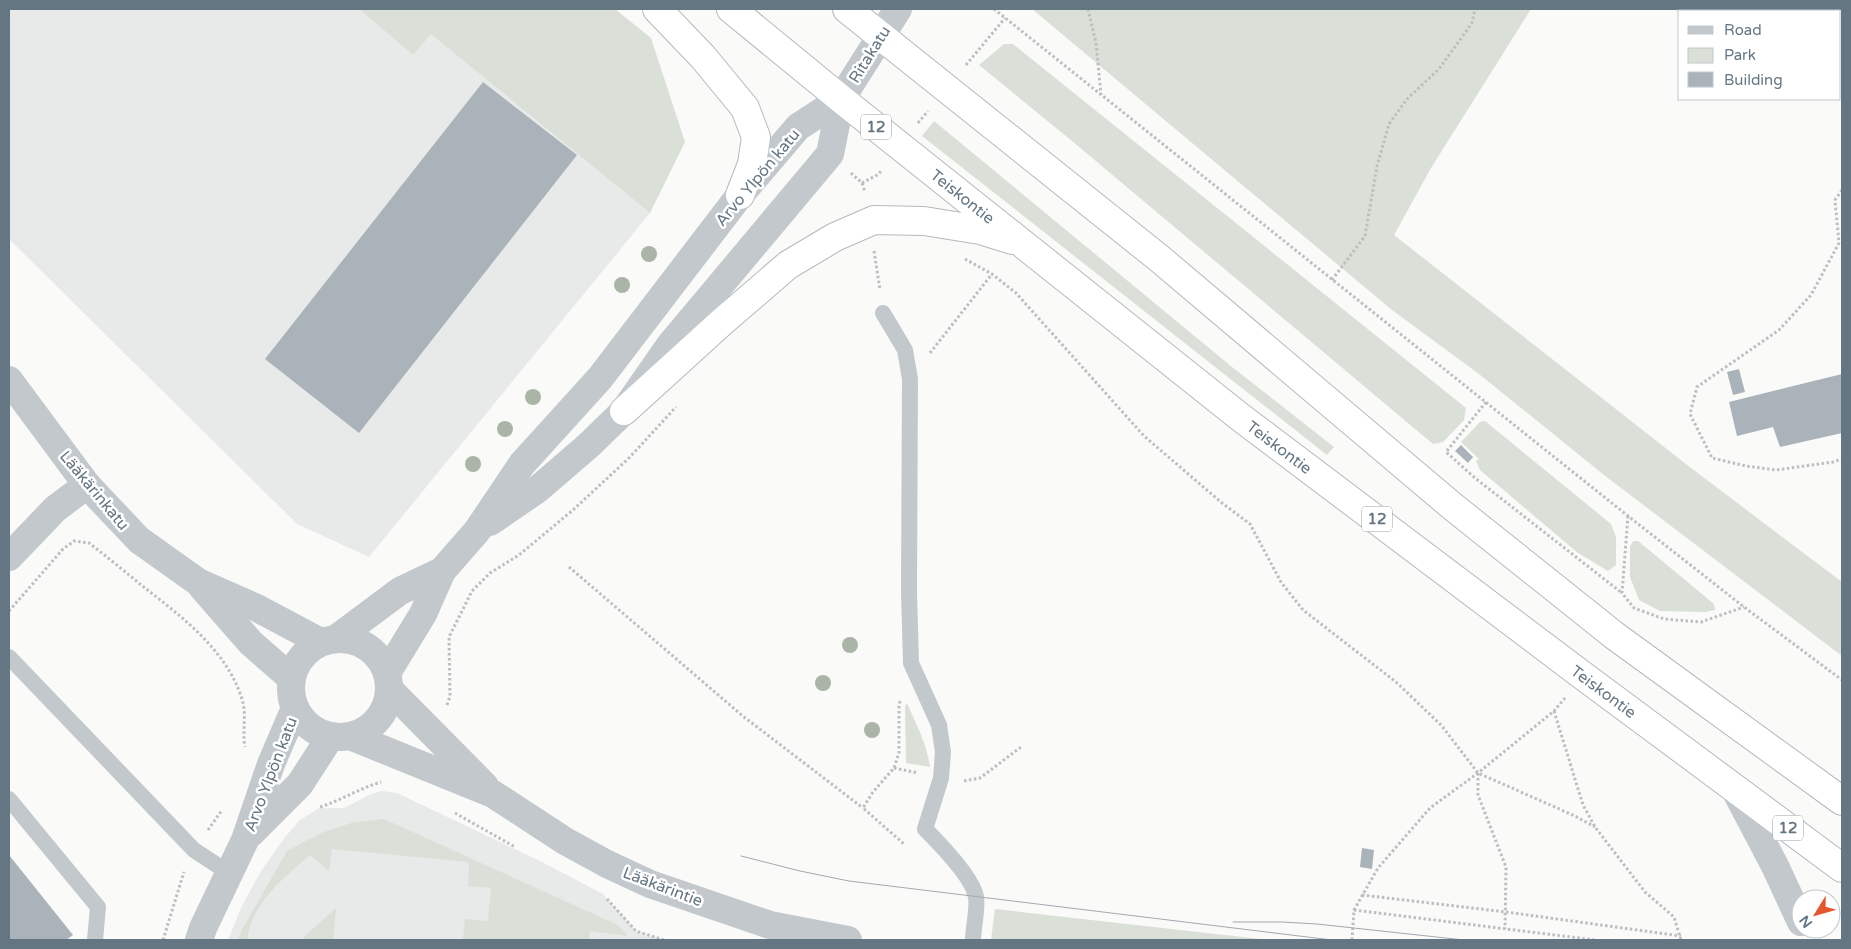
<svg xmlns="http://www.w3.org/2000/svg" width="1851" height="949" viewBox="0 0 1851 949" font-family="'Varela Round',sans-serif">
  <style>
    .built { fill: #e8e9e9 }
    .green { fill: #dadfd7 }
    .building { fill: #aab3b9 }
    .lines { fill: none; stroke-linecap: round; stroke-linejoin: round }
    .trunk-casing { stroke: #b4b9bd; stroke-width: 30 }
    .path { stroke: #bbbfc2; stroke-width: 3; stroke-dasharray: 2.5 2.5; stroke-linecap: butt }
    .service { stroke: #c3c8cc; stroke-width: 16 }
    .minor { stroke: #c3c8cc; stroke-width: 28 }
    .tertiary { stroke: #c3c8cc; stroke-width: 28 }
    .trunk { stroke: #fff; stroke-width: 28 }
    .tram { stroke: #a2aab0; stroke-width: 1 }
    .tree { fill: #aab4a7 }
    .labels { text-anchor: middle; stroke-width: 5; stroke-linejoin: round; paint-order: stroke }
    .shield { fill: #fff; stroke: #939fa8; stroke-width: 1 }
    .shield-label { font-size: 15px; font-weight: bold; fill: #657683 }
    .street-label { font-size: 16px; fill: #657683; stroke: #fff }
  </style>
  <rect width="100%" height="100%" fill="#fafaf8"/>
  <g class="built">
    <path d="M9,9H359L413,55L431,33L650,213L369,557L297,524L9,239Z"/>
    <path d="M382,791L397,793L542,862L603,894L636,931L664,940H228L241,908L261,871L285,837L300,820L319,808H344L371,794Z"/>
  </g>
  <g class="green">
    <path d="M359,9H615L651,38L685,142L650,213L431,34L413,55Z"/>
    <path d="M1032,9H1531L1431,168L1394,235L1691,468L1842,582V656L1604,475L1479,374L1392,310Z"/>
    <path d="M1004,44H1013L1466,408L1464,420L1443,442L1433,444L1072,141L979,65Z"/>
    <path d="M934,121L1232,367L1334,447L1327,455L922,136Z"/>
    <path d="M1485,421L1611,524L1616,537V565L1608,571L1578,553L1480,470L1476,461L1479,459L1461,442L1480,422Z"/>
    <path d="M1633,541H1638L1714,604L1715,610L1705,612L1660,611L1639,600L1630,577V547Z"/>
    <path d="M907,703C916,724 927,744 930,767L906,763L905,706Z"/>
    <path d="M384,819L618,925L628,936L590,931L589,940H463L465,919L488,921L491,888L468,886L469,862L332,849L329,871L310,855C283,879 252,902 247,940H238L243,928L287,851L321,833L351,823Z"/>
    <path d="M336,908L333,940L303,939L304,937Z"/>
    <path d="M995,909L1269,940H991Z"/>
  </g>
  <g class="building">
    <path d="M483,82L577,155L359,433L265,359Z"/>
    <path d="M1739,369L1745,392L1733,395L1727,372Z"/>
    <path d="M1842,374V433L1780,447L1773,427L1737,436L1729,402Z"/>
    <path d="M1461,445L1473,457L1468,463L1455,451Z"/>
    <path d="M1362,848L1374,850L1372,869L1360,867Z"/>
    <path d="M9,855L73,935L66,940H9Z"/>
  </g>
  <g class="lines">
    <defs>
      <g id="trunk">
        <path d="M657,9L703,57L745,108L756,137L752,164L740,195"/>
        <path id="s1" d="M731,9L841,99L1240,417L1582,675L1842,868"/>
        <path d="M847,9L1160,259L1452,506L1615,636L1842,801"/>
        <path d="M624,411L723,321L788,265L835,237L874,220L924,221L980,230L1012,240"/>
      </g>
    </defs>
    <use href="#trunk" class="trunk-casing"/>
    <g class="path">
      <path d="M994,9L1628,516L1744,607L1842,680"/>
      <path d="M1088,9L1096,43L1101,95"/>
      <path d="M966,65L1005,18"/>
      <path d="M918,123L928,111"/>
      <path d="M851,173L862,183L865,192"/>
      <path d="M862,183L879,174L882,169"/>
      <path d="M1842,190L1835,200L1839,243L1811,295L1779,330L1697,387L1690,414L1712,458L1746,466L1776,470L1833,462L1842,459"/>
      <path d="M874,251L880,290"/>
      <path d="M965,259L992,274L1016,293L1144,436L1222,503L1250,524L1281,582L1303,610L1396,682L1441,725L1478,773L1575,816L1595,827"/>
      <path d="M1332,280L1365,236L1377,166L1389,124L1407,99L1439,69L1472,23L1475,9"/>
      <path d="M930,353L992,274"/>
      <path d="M1486,402L1446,452L1475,478L1622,593"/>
      <path d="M1628,516L1622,593L1634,608L1664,619L1701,622L1744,607"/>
      <path d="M569,567L744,717L863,808"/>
      <path d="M9,611L63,549L74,541L89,543C106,556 123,570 140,584C179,615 226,648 242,699C247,715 242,731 245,747"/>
      <path d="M900,701L899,706V753L894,768L873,792L863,808L904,844"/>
      <path d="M447,705L450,696L449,637L472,591L490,573L519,555L573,510L629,458L676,407"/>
      <path d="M1554,711L1583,805L1595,827L1645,892L1674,917L1681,940"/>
      <path d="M894,768L918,773"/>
      <path d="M1478,773V795L1506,867L1505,929"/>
      <path d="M964,781L980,778L1021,747"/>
      <path d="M320,807C342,800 360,788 381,782"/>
      <path d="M455,813L515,847"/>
      <path d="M208,830L222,810"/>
      <path d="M1362,895L1506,912L1681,936"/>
      <path d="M607,899L636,931L664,940"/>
      <path d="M1354,910L1595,940"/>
      <path d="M163,940L184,872"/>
      <path d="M1352,940L1354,910L1378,868L1430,808L1478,773L1554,711L1565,698"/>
    </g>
    <g class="service">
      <path d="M883,313L905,350L910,379L909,592L911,663L939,725L943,752L941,778L925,829C939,843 973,878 976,897C978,909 973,928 973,940"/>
      <path d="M9,657L194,850L229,873"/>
      <path d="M9,799L98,907L95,940"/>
    </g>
    <g class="minor">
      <path d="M841,99L898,9"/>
      <path d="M9,380L87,485L139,540L198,582L257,608L321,642"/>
      <path d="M9,557L55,509L87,485"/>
      <path d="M202,587L251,643L291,678"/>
      <path d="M389,689L485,786"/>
      <path d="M350,736L493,794L565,841L607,864L650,884L770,925L848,940"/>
      <path d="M1734,788L1775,866L1801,922"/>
    </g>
    <g class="tertiary">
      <path d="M490,522L538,489L589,445L624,411L670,345L830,154L841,99"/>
      <path d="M337,638L400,591L442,571"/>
      <circle cx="340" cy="688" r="49"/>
      <path d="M387,673L423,614L442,571L477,531L522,464L600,378L740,195L798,127L841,99"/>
      <path d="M251,833L300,784L331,736"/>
      <path d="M199,940L203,928L245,840L271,764L295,708"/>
    </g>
    <use href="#trunk" class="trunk"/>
    <g class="tram">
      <path d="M741,856L800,871L849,881L1332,940"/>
      <path d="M1233,922H1282L1317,924L1464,940"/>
    </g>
  </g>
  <g class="tree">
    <circle cx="649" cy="254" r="8"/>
    <circle cx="622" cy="285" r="8"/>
    <circle cx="533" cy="397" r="8"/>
    <circle cx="505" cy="429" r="8"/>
    <circle cx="473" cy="464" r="8"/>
    <circle cx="850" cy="645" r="8"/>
    <circle cx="823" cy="683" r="8"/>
    <circle cx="872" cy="730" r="8"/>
  </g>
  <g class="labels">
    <g class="shield">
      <rect x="861" y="114.5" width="30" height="25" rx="4"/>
      <rect x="1362" y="506.5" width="30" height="25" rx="4"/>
      <rect x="1773" y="815.5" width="30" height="25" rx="4"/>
    </g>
    <g class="shield-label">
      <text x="876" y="132">12</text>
      <text x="1377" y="524">12</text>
      <text x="1788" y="833">12</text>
    </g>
    <g class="street-label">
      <text transform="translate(869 54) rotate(-58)" y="6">Ritakatu</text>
      <text transform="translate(757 177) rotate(-50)" y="6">Arvo Ylpön katu</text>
      <text dy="6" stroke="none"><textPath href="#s1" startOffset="298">Teiskontie</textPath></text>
      <text dy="6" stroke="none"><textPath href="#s1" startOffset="702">Teiskontie</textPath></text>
      <text transform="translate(95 490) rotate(50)" y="6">Lääkärinkatu</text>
      <text dy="6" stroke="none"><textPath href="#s1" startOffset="1108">Teiskontie</textPath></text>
      <text transform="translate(270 774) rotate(-69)" y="6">Arvo Ylpön katu</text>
      <text transform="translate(663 886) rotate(21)" y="6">Lääkärintie</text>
    </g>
  </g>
  <rect width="1851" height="949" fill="none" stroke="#657683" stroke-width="20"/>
  <rect x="1678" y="10" width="162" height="90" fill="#ffffff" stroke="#c1c8cd"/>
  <rect x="1688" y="26" width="25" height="8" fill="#c3c8cc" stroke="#c1c8cd"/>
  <text x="1724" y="35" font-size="15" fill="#657683">Road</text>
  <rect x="1688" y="48" width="25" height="15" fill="#dadfd7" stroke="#c1c8cd"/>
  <text x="1724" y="60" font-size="15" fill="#657683">Park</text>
  <rect x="1688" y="72" width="25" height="15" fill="#aab3b9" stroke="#c1c8cd"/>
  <text x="1724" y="85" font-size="15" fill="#657683">Building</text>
  <g transform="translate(1816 914) rotate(233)"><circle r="24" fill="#ffffff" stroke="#c1c8cd"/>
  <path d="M0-4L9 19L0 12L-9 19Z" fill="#e4572e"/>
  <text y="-8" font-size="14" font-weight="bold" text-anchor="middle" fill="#657683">N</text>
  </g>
</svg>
